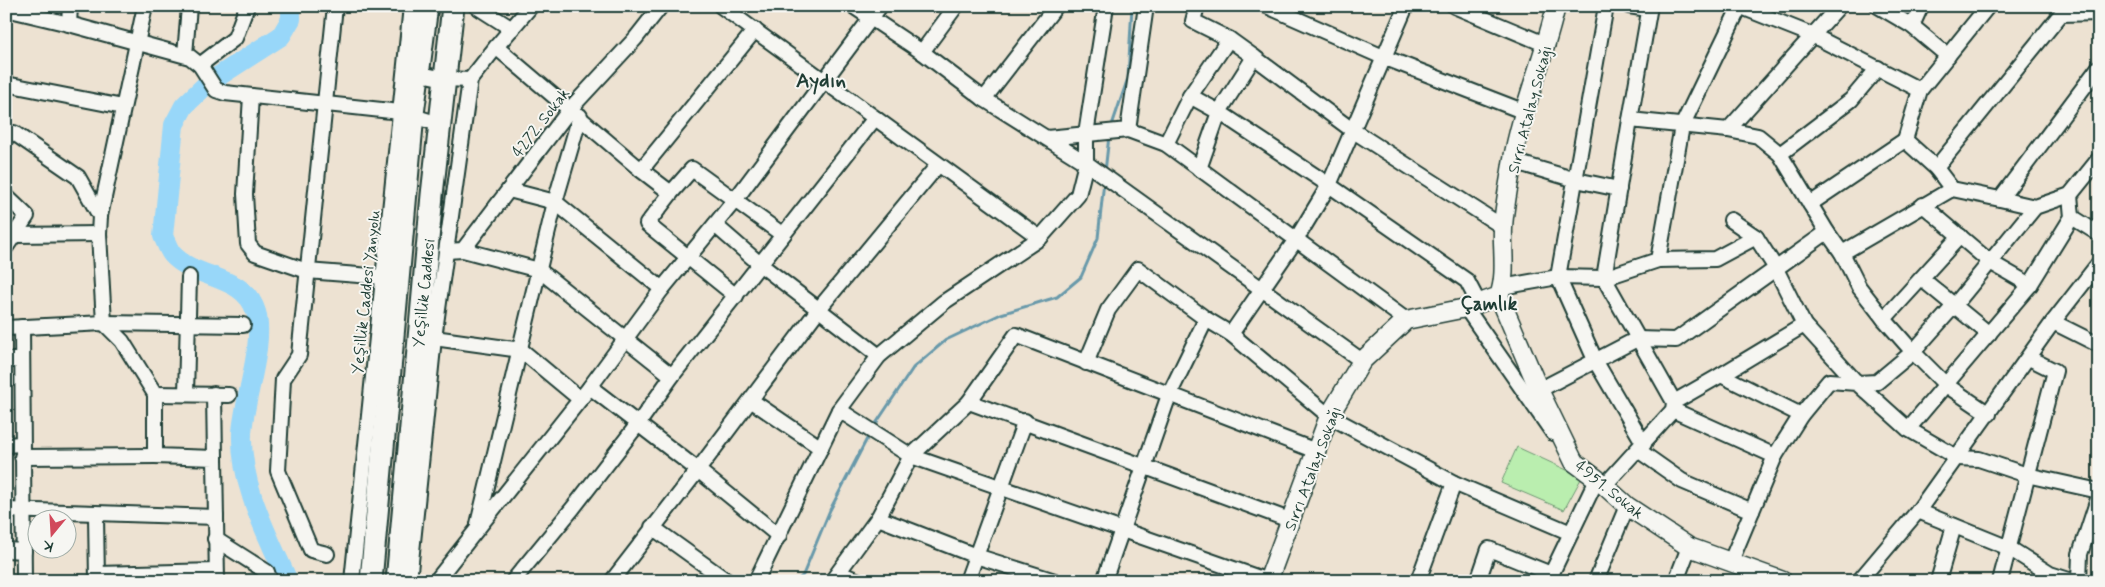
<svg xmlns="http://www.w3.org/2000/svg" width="2105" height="587" viewBox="0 0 2105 587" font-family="Mynerve,sans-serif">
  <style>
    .green { fill: #baeeaf; stroke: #6c9672 }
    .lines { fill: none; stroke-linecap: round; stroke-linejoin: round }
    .stream { stroke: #6899aa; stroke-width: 3 }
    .river { stroke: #98d7f9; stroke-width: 20 }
    .minor-casing { stroke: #1f3d34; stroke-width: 18 }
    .major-casing { stroke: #1f3d34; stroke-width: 21 }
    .highway-casing { stroke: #1f3d34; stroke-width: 25 }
    .minor { stroke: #f6f6f2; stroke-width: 14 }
    .major { stroke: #f6f6f2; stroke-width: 18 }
    .highway { stroke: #f6f6f2; stroke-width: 21 }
    .labels { text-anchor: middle; stroke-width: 4; stroke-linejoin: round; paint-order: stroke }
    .street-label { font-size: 16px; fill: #1f3d34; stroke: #f6f6f2 }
    .quarter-label { font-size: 19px; font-weight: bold; fill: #1f3d34; stroke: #f6f6f2 }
    .district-label { font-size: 21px; font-weight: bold; fill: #1f3d34; stroke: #f6f6f2 }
  </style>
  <rect width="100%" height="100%" fill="#ede2d2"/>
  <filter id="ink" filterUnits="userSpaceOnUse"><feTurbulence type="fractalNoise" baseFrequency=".02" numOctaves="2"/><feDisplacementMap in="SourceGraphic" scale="10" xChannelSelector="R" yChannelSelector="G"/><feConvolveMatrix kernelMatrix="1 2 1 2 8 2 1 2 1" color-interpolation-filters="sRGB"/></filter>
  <g filter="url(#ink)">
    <path class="green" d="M1517,447L1582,477L1564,510L1501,483Z"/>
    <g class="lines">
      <g class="stream">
        <path d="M1111,128L1128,78L1132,6"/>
        <path d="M1105,172L1109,136"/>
        <path d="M873,428L913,368L946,340L1001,314L1057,297L1081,277L1098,238L1104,181"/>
        <path d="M797,581L803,575L830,510L870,433"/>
      </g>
      <path class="river" d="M288,581C267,534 240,485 242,433C244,398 265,344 256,312C245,274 195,280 172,254C168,249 166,242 163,236L174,125L184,106L208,83L281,36L291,19V6"/>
      <defs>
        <g id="minor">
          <path d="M145,6L100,216L99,234L104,323L122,341L155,394V456L215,458L217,581"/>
          <path d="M476,6L512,29"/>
          <path d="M531,6L496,47L641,170"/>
          <path d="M721,6L1040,238L1078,195L1086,163V134L1106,6"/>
          <path d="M853,6L922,52L956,6"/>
          <path d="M1197,6L1193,21L1229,39L1254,57L1219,112L1329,185L1467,281L1479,304"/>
          <path d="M1267,6L1383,57L1525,112"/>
          <path d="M1454,6L1547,45"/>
          <path d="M1606,6L1558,277L1596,362L1644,444"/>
          <path d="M1629,6L1648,9"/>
          <path d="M1739,6L1812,35L1920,90"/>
          <path d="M1878,6L1912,26L1948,56"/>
          <path d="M1988,6L1920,90L1905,140L1936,168L1952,189L2000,199L2099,67"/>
          <path d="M6,9L69,24L190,57L200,65L216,90L225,93L400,112L439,124"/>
          <path d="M69,24L70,6"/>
          <path d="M1912,26L1921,6"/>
          <path d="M922,52L984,99L1086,163L1362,361"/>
          <path d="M185,55L189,6"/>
          <path d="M1254,57L1352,130L1503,227"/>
          <path d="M200,65L235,38L247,6"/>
          <path d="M411,72L445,79L470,80"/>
          <path d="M6,84L123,107"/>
          <path d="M251,96L245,194L248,244L255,253L307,271L384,277"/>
          <path d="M1190,96L1219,112L1199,169"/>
          <path d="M984,99L1056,6"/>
          <path d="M1630,120L1650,6"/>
          <path d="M1128,130L1166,144L1406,320"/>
          <path d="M1728,130L1839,6"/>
          <path d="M14,133L78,177L100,216"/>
          <path d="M1047,138L1128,130L1146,6"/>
          <path d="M1166,144L1190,96L1229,39"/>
          <path d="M1780,154L1851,100L1878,68"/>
          <path d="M1512,161L1576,180L1619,189"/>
          <path d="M1936,168L2061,14L2099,13"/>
          <path d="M509,190L555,202L662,289"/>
          <path d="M671,193L692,169L783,235"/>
          <path d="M6,196L27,216L6,247"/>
          <path d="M2000,199L2035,207"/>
          <path d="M1810,204L1905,140"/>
          <path d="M1923,205L1990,262L2030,285"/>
          <path d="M2072,217L2099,234"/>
          <path d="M1731,220L1756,237L1775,267L1804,325L1857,383L1877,382L1913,352L1954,306L2035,207L2070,195L2099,159"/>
          <path d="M715,225L761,265L879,356"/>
          <path d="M14,235L99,234"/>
          <path d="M463,250L539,270L672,376"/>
          <path d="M446,251L463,250L571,108L635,39L661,6"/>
          <path d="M1842,253L1952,189"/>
          <path d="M1658,260L1715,259L1756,237"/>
          <path d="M1922,279L1989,334"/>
          <path d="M1502,287L1558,277L1604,278L1658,260L1682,126L1740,6"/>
          <path d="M736,296L647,224L671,193L641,170L755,30"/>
          <path d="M1466,308L1553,433"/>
          <path d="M1884,319L1960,236"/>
          <path d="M2053,322L2099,345"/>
          <path d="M22,327L24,581"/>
          <path d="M6,328L104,323L243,325"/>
          <path d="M1231,334L1297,238L1329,185L1406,6"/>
          <path d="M434,338L521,350L580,399"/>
          <path d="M6,360H22"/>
          <path d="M1086,363L1108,310L1138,269L1206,319L1231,334L1329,416L1454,483L1571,533"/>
          <path d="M1721,375L1804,325"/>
          <path d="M590,387L698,470L612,581"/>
          <path d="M1539,390L1637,339L1676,340L1827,232"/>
          <path d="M155,394L229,395"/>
          <path d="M186,394L189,277"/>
          <path d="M214,394L215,458"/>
          <path d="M752,401L821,448"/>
          <path d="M969,402L1292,521"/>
          <path d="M1674,402L1721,375L1801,415"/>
          <path d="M839,410L911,456L1268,581"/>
          <path d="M1673,410L1775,456"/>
          <path d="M1908,429L2030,285L2072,217L2070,195"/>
          <path d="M6,445L21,444"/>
          <path d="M1638,450L1682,481L1752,511"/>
          <path d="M22,457L155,456"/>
          <path d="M1604,486L1673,410L1674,402L1604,278L1630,120L1728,130L1758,136L1780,154L1827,232L1842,253L1859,287L1884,319L1913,352L1946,385L1989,414"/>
          <path d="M6,510L216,517"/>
          <path d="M1918,511L2009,548L2050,574L2072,581"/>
          <path d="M96,515L97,581"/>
          <path d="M878,518L976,556L1055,581"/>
          <path d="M478,524L555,202L580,116"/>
          <path d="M652,527L727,581"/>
          <path d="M779,536L698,470L818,310L938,165"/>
          <path d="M215,539L267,572L270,581"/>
          <path d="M6,550L24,551"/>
          <path d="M327,554L311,550L278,471L283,379L299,355L335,6"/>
          <path d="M1731,561L1775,456L1801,415L1829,381L1857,383L1908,429L1958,458L1979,459L2027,475L2099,491"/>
          <path d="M839,573L859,581"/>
          <path d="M97,574L216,571"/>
          <path d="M352,581L411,6"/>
          <path d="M409,581L434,338L470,80L496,47"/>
          <path d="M436,581L590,387L662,289L735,200L880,6"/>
          <path d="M513,581L573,508L638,424L672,376L875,118"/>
          <path d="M756,581L839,410L879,356L944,302L1040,238"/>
          <path d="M832,581L878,518L911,456L969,402L1016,335L1316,451"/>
          <path d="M967,581L1025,421"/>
          <path d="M1104,581L1169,395L1206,319"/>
          <path d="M1418,581L1454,483"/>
          <path d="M1478,581L1489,549L1551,574"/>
          <path d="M1548,581L1597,479"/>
          <path d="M1596,581L1627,506"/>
          <path d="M1676,581L1689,547"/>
          <path d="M1859,581L1918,511L2053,322L2099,263"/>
          <path d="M1938,581L1954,526"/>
          <path d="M2000,581L2055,371L2029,358"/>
          <path d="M2079,581L2080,554L2099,496"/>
        </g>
        <g id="major">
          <path d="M1499,296L1539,390L1574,462L1597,479L1627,506L1689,547L1783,581"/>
          <path d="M1268,581L1329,416L1362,361L1406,320L1466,308L1499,296C1507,275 1502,250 1503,228C1504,207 1509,185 1512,164C1521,110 1544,59 1556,6"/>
        </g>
        <g id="highway">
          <path d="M371,581L413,114L427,6"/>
          <path d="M397,581L432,195L453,6"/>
        </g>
      </defs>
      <use href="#minor" class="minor-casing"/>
      <use href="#major" class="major-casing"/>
      <use href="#highway" class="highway-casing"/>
      <use href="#minor" class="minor"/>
      <use href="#major" class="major"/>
      <use href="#highway" class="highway"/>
    </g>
  </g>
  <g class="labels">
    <g class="street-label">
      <text transform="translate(1529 109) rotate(-75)" y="6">Sırrı Atalay Sokağı</text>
      <text transform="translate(540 122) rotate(-52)" y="6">4272. Sokak</text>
      <text transform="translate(365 292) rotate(-84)" y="6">Yeşillik Caddesi Yanyolu</text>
      <text transform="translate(423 293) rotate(-84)" y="6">Yeşillik Caddesi</text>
      <text transform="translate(1312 468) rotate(-69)" y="6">Sırrı Atalay Sokağı</text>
      <text transform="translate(1610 489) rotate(39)" y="6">4951. Sokak</text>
    </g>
    <g class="quarter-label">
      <text x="1489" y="310">Çamlık</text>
    </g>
    <g class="district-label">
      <text x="821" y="87">Aydın</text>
    </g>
  </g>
  <rect width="2105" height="587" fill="none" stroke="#f6f6f2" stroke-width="25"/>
  <rect x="12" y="12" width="2080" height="562" fill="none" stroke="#1f3d34" stroke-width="2" filter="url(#ink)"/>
  <g transform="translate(52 534) rotate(198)"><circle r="24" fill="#f6f6f2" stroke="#a0aca6"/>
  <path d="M0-4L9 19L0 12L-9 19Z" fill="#d1495b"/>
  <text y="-8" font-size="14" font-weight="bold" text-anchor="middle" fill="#1f3d34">K</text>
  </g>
</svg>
